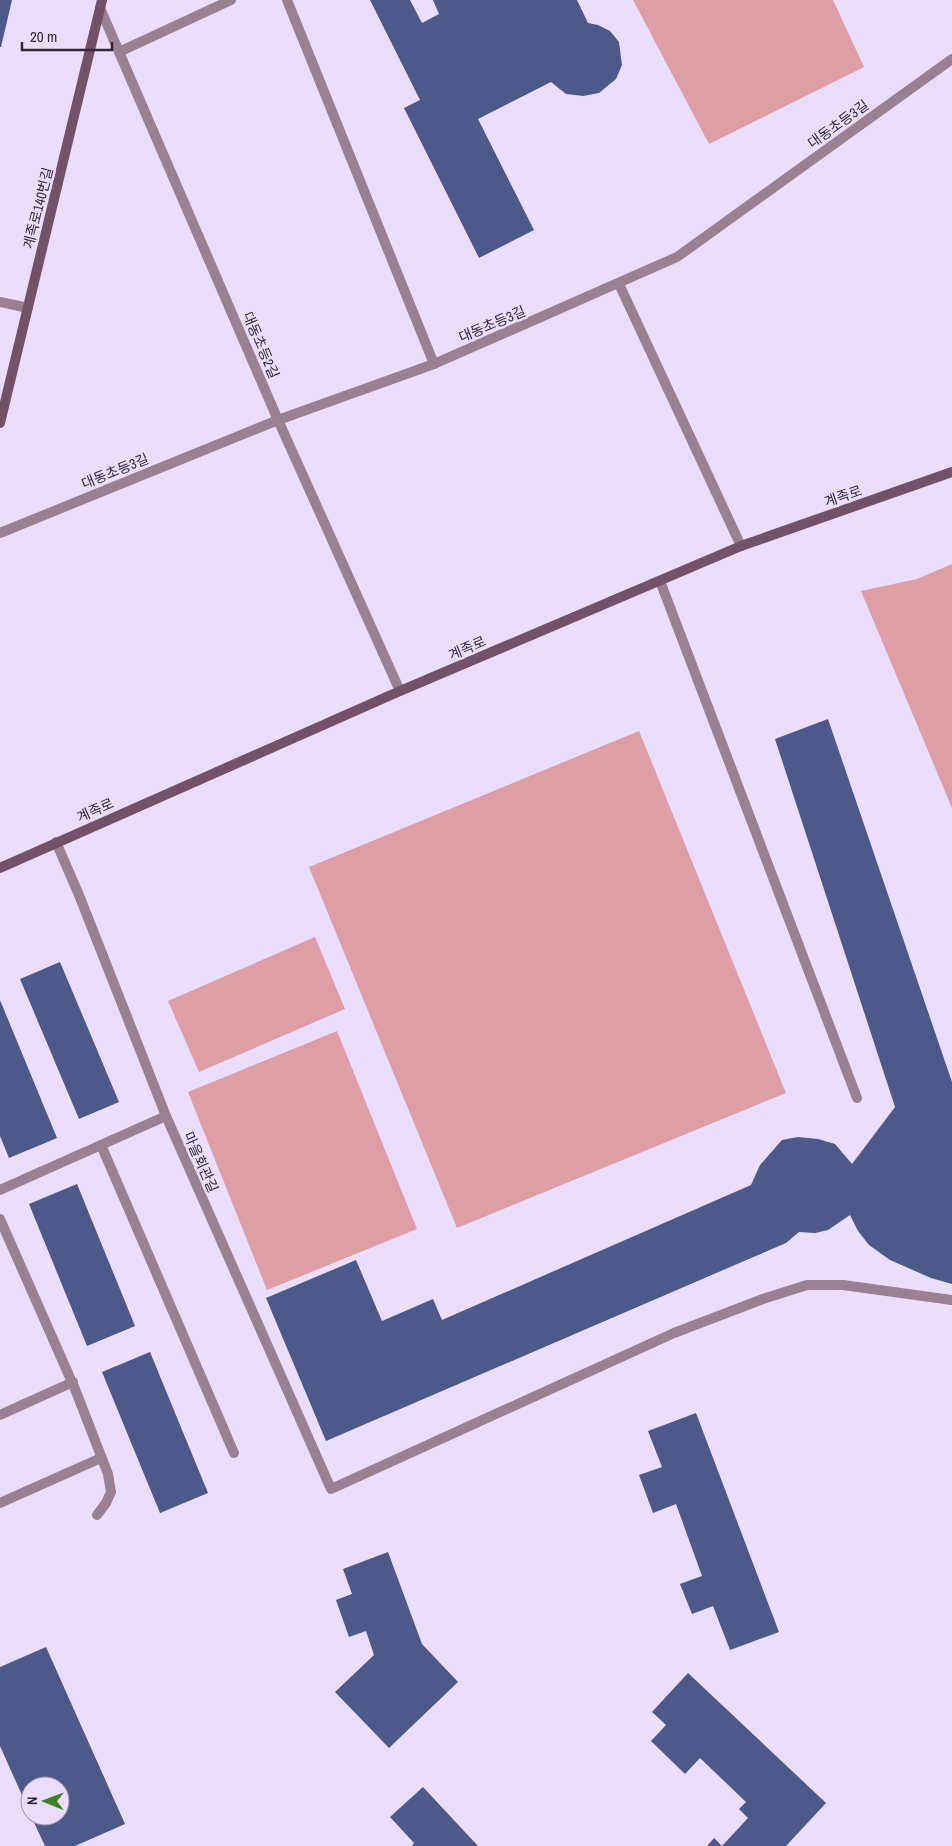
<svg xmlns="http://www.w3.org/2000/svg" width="952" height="1846" viewBox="0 0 952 1846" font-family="'Archivo Narrow','Noto Sans KR',sans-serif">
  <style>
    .green { fill: #dd9ea5 }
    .building { fill: #4c598a }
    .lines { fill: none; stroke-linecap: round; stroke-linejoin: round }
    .lane { stroke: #988190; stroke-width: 10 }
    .street { stroke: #988190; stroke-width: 10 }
    .secondary { stroke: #735268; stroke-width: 10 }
    .labels { text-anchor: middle; stroke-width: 5; stroke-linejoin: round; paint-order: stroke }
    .street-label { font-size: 14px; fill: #2f2a35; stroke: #ebddfc }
  </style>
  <rect width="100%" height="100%" fill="#ebddfc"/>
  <g class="green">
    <path d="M633,0H833L864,67L709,144Z"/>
    <path d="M952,564V808L861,591L917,579Z"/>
    <path d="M639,731L786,1093L457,1228L309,867Z"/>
    <path d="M315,937L345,1009L199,1072L168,1001Z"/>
    <path d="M337,1031L417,1229L267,1290L188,1092Z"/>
  </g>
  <g class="building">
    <path d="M0,0H12L1,47H0Z"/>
    <path d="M370,0H410L422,23L439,14L433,0H577L588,23L598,25L610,31L619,42L622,65L616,79L599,93L583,96L566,94L551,82L478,119L534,230L479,258L404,108L420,100Z"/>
    <path d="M828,719L952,1082V1284L931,1278L890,1260L869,1245L858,1231L850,1215L828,1230L815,1233L799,1232L786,1243L326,1441L266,1298L356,1260L382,1321L433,1299L442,1320L751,1185L760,1165L782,1140L798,1137L818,1139L835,1144L852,1164L895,1107L775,739Z"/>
    <path d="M60,962L119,1102L79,1119L20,979Z"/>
    <path d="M0,1000L57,1138L9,1158L0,1136Z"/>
    <path d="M77,1184L135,1326L87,1346L29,1204Z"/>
    <path d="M150,1352L208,1493L160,1513L102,1372Z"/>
    <path d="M696,1413L779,1632L730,1650L713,1606L692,1614L680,1584L702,1576L676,1504L653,1513L639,1475L662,1467L648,1431Z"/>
    <path d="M388,1552L422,1644L458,1682L389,1748L335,1692L374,1655L366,1631L349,1637L336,1600L352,1594L343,1569Z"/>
    <path d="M46,1647L125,1824L75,1846H45L31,1816H60V1786H30V1813L0,1746V1667Z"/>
    <path d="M688,1673L826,1803L786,1846H707L714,1838L722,1846L748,1818L739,1809L746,1802L700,1758L685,1774L651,1741L666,1725L652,1712Z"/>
    <path d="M423,1787L478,1846H412L414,1843L390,1817Z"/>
  </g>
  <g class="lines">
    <g class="lane">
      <path d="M287,0L434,364"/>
      <path d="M119,52L231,0"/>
      <path d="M0,302L28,308"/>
      <path d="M660,581L857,1098"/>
      <path d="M101,1145L166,1116"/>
      <path d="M0,1190L101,1145L234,1453"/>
      <path d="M0,1219L75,1389L108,1474L111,1492L106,1503L97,1515"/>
      <path d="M0,1415L73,1382"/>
      <path d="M0,1503L101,1458"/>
    </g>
    <g class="street">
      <path d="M100,8L278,420L400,691"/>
      <path d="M619,284L741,546"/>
      <path d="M0,533L278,420L434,364L677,257L952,59"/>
      <path d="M56,842L79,895L166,1116L331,1489L674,1333L763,1299L807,1285H843L952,1300"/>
    </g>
    <g class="secondary">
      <path d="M0,423L102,0"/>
      <path d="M0,868L400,691L741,546L952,472"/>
    </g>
  </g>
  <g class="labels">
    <g class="street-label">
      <text transform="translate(838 124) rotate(-36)" y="5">대동초등3길</text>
      <text transform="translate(38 208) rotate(-76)" y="5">계족로140번길</text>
      <text transform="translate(492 324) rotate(-23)" y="5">대동초등3길</text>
      <text transform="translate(261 345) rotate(67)" y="5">대동초등2길</text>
      <text transform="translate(115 471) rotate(-22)" y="5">대동초등3길</text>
      <text transform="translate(843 496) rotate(-19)" y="5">계족로</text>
      <text transform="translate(467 648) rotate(-23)" y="5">계족로</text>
      <text transform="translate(95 810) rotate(-24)" y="5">계족로</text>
      <text transform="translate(201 1162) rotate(66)" y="5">마을회관길</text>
    </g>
  </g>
  <g transform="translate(45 1801) rotate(271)"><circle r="24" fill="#ebddfc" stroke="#a095ac"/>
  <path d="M0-4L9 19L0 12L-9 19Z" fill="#3c8125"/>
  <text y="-8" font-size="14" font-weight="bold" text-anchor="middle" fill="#2f2a35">N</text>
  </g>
  <path d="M22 42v8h90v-8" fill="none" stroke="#2f2a35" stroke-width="2.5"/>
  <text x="30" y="42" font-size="15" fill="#2f2a35" stroke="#ebddfc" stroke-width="4" paint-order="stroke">20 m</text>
</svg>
